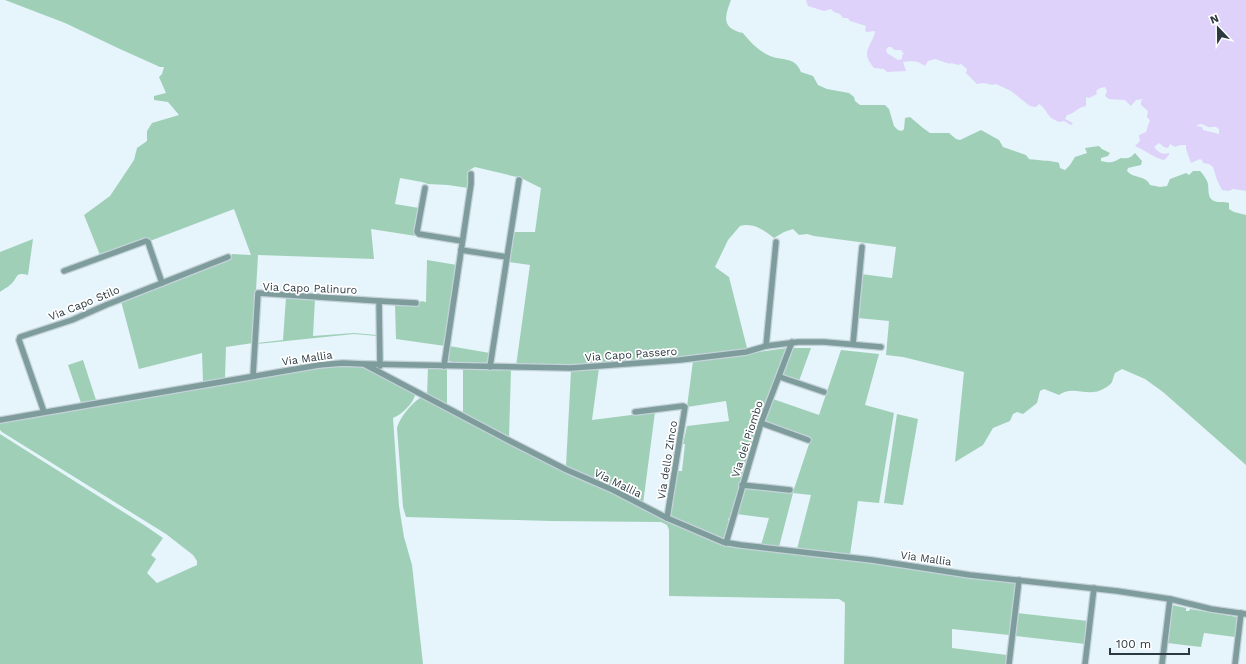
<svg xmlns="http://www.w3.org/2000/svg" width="1246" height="664" viewBox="0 0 1246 664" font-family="'Work Sans',sans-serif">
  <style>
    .green { fill: #9fd0b7 }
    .water { fill: #ded2fa; fill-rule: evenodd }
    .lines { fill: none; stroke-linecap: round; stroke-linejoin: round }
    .minor-casing { stroke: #c4d2d9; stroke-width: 8 }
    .minor { stroke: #7f9c9c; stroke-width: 5.5 }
    .labels { text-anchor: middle; stroke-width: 3.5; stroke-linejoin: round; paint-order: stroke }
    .street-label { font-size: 11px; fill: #2b3940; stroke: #fff }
  </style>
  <rect width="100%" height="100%" fill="#e6f4fb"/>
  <g class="green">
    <path d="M5,0H731C724,18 722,28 743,33C749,41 760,52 770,56C782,61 795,56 801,72L813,76L818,85L827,89L849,93L854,97L855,101L860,105H885L889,109L894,126L898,130L902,131L904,129L905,118L910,117L923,128L930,133H949L956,139L960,140L981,130L999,140L1003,147L1026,155L1029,159C1034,160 1057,161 1059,163L1060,168L1065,170L1070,165L1075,157L1087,153L1085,148L1099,146L1102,149L1110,153L1108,156L1101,158V161C1111,163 1112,163 1121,158C1128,159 1130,158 1135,153L1142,161L1141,165L1128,168L1127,171C1134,179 1146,175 1150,185L1160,187L1167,186L1170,179L1186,173L1189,175L1193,171H1200C1203,174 1205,177 1207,181C1210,188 1206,197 1214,201C1219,203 1224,201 1229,203V209L1234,212L1246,215V465L1163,392L1145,379L1122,369L1115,373C1114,375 1113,379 1112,382C1111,384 1107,387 1105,388C1088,399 1073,384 1059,395L1044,389L1040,391L1037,403L1023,414L1017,412L1013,414L1010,421L993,428L983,445L955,462L964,372L903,357L886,355L889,321L858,318L861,274L892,278L896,247L814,236L807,234L799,235L793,229L784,232L774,238C764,230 753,222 740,226L728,240L715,267L729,277L746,344L747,348L745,350C669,360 592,367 516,366L530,265L509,262L513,232H535L541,188L521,178L475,167C464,172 467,178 468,188L448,185L428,184L422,182L400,178L395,204L419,208L415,233L416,236L371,229L374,259L258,255L253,343L226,347L225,378L203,382L202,353L139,369L121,301L229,259L232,254L251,255L234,209L150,241L145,238L100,255L84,215L110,196L134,160L137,148L147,141V131L152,123L179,115L168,102L154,100V96L166,93L159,77L162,74L164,67H160L120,49L65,23Z"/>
    <path d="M33,239L28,275C17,273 19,274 13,282C10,286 4,289 0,292V252Z"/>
    <path d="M427,260L457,265L445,346L396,339L395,305H415L419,304L421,301L426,302Z"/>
    <path d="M286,297L315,299L313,336L354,333L377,335V336L354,334L257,344V343L283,340Z"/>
    <path d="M449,346L490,353L488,365L451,363V361H447Z"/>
    <path d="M787,348L732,516L728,519L730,523L725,540L670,517L677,471H682L685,444H683L687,426L729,421L726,401L687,407L693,361Z"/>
    <path d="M792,348H811L799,381L782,376Z"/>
    <path d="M841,350L879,354L865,405L894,413L879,503L858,501L850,555L797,549L811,495L793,493L779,547L761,545L769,518L736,514L743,488L746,487L793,492L811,438L765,422L773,399L819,415Z"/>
    <path d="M83,360L96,400L81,403L68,365Z"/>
    <path d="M355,366L364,367L413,392L415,395C413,404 401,415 393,418L399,506L404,537L412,565L423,664H0V434L144,525L163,538L151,555L156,559L147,573L157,583L197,565V561L193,555L166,534L2,432L0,430V422L282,373L329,367Z"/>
    <path d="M428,368L447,369V405L427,395Z"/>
    <path d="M599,368L592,420L655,412L643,504L566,466L571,371Z"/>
    <path d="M463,369L511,370L509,438L463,414Z"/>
    <path d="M420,398H424L612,492L726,546L869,562L1016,582L1011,633L1009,635L952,629V648L1007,655L1006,664H844L845,603L839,599L669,596V530L667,525L661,522L550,521L406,517L403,507L397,428C400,417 411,404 420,398Z"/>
    <path d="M897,414L918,419L903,505L884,503Z"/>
    <path d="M1172,605L1186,608V611H1189L1190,609L1237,617L1235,637L1204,633L1201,647L1167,643Z"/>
    <path d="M1017,613L1088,621L1085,644L1015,636Z"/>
  </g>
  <path class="water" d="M806,0H1246V191L1233,189L1229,191L1222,190L1217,180L1213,167L1209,164L1203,163L1202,160L1200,159L1191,163L1186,149V145H1180L1175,147L1170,144L1168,148L1164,147L1159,143L1154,147C1159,153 1162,155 1169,153V155L1164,160C1154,158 1145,150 1135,146L1140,141L1139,135L1146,132L1150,120L1147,117L1148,111L1141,105V101L1143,99L1136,100L1131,106L1125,100L1109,99L1105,96L1107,91L1105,87L1100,88L1096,91L1097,94L1089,98L1086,97V106C1077,107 1075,114 1067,115L1065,119L1073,123L1071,125L1064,121L1060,122C1046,118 1049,111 1039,104L1036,107L1030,106L1011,91L996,84C990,86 988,83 983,83L977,84L966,73L967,69L961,64L958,65L951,63L950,64L935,59L928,61L925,66C916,60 913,61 903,62L906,71L887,72L884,69L874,68C861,52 869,50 875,33V31L866,32L865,30L866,26L850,21L848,18H843L840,14L834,12L831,9L824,11L808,6ZM888,47H892L894,50H901L904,54L902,55V59L898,60L887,53L886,50ZM1200,124C1204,124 1205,126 1208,127C1212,128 1214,125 1219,129V134L1203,130L1202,127L1196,126Z"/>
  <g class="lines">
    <defs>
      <g id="minor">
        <path d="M425,188L417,232L419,234L462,241"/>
        <path d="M461,250L507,257"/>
        <path d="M64,271L146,241L148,242L162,283"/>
        <path d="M379,301L416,303"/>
        <path d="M853,344L862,247"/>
        <path d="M766,346L776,242"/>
        <path d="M366,364L571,368L680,360L746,352L766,346L798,342H824L881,347"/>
        <path d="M444,366L471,184V174"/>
        <path d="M490,367L519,180"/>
        <path d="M253,376L258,293L379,301L380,366"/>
        <path d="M780,377L824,392"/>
        <path d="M44,412L19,340L20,337L72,320L106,305L228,257"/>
        <path d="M635,412L683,406L685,407L667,518"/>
        <path d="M0,420L319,365L343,363L364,364L510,441L567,470L613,490L667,518L723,542L741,545L872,560L970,575L1117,591L1170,599L1211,609L1246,614"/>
        <path d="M761,423L808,440"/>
        <path d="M742,485L790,490"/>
        <path d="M726,543L761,423L792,342"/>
        <path d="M1009,664L1019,580"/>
        <path d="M1085,664L1094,588"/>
        <path d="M1162,664L1170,599"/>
        <path d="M1235,664L1241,613"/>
      </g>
    </defs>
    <use href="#minor" class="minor-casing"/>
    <use href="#minor" class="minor"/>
  </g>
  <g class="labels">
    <g class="street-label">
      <text transform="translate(310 288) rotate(2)" y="4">Via Capo Palinuro</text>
      <text transform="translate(84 303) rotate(-22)" y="4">Via Capo Stilo</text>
      <text transform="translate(631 354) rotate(-4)" y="4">Via Capo Passero</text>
      <text transform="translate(307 358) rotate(-8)" y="4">Via Mallia</text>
      <text transform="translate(747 439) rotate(-72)" y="4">Via del Piombo</text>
      <text transform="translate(667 460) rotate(-81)" y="4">Via dello Zinco</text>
      <text transform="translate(618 483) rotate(26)" y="4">Via Mallia</text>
      <text transform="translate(926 558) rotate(8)" y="4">Via Mallia</text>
    </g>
  </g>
  <g transform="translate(1218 28) rotate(338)" stroke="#ffffff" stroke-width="3" paint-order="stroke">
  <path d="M0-3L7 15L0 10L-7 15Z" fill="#2b3940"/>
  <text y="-6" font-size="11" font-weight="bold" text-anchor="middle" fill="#2b3940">N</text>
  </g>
  <path d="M1110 648v6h79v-6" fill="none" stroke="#2b3940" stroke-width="2"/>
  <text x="1116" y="648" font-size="12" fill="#2b3940" stroke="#ffffff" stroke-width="3" paint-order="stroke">100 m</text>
</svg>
